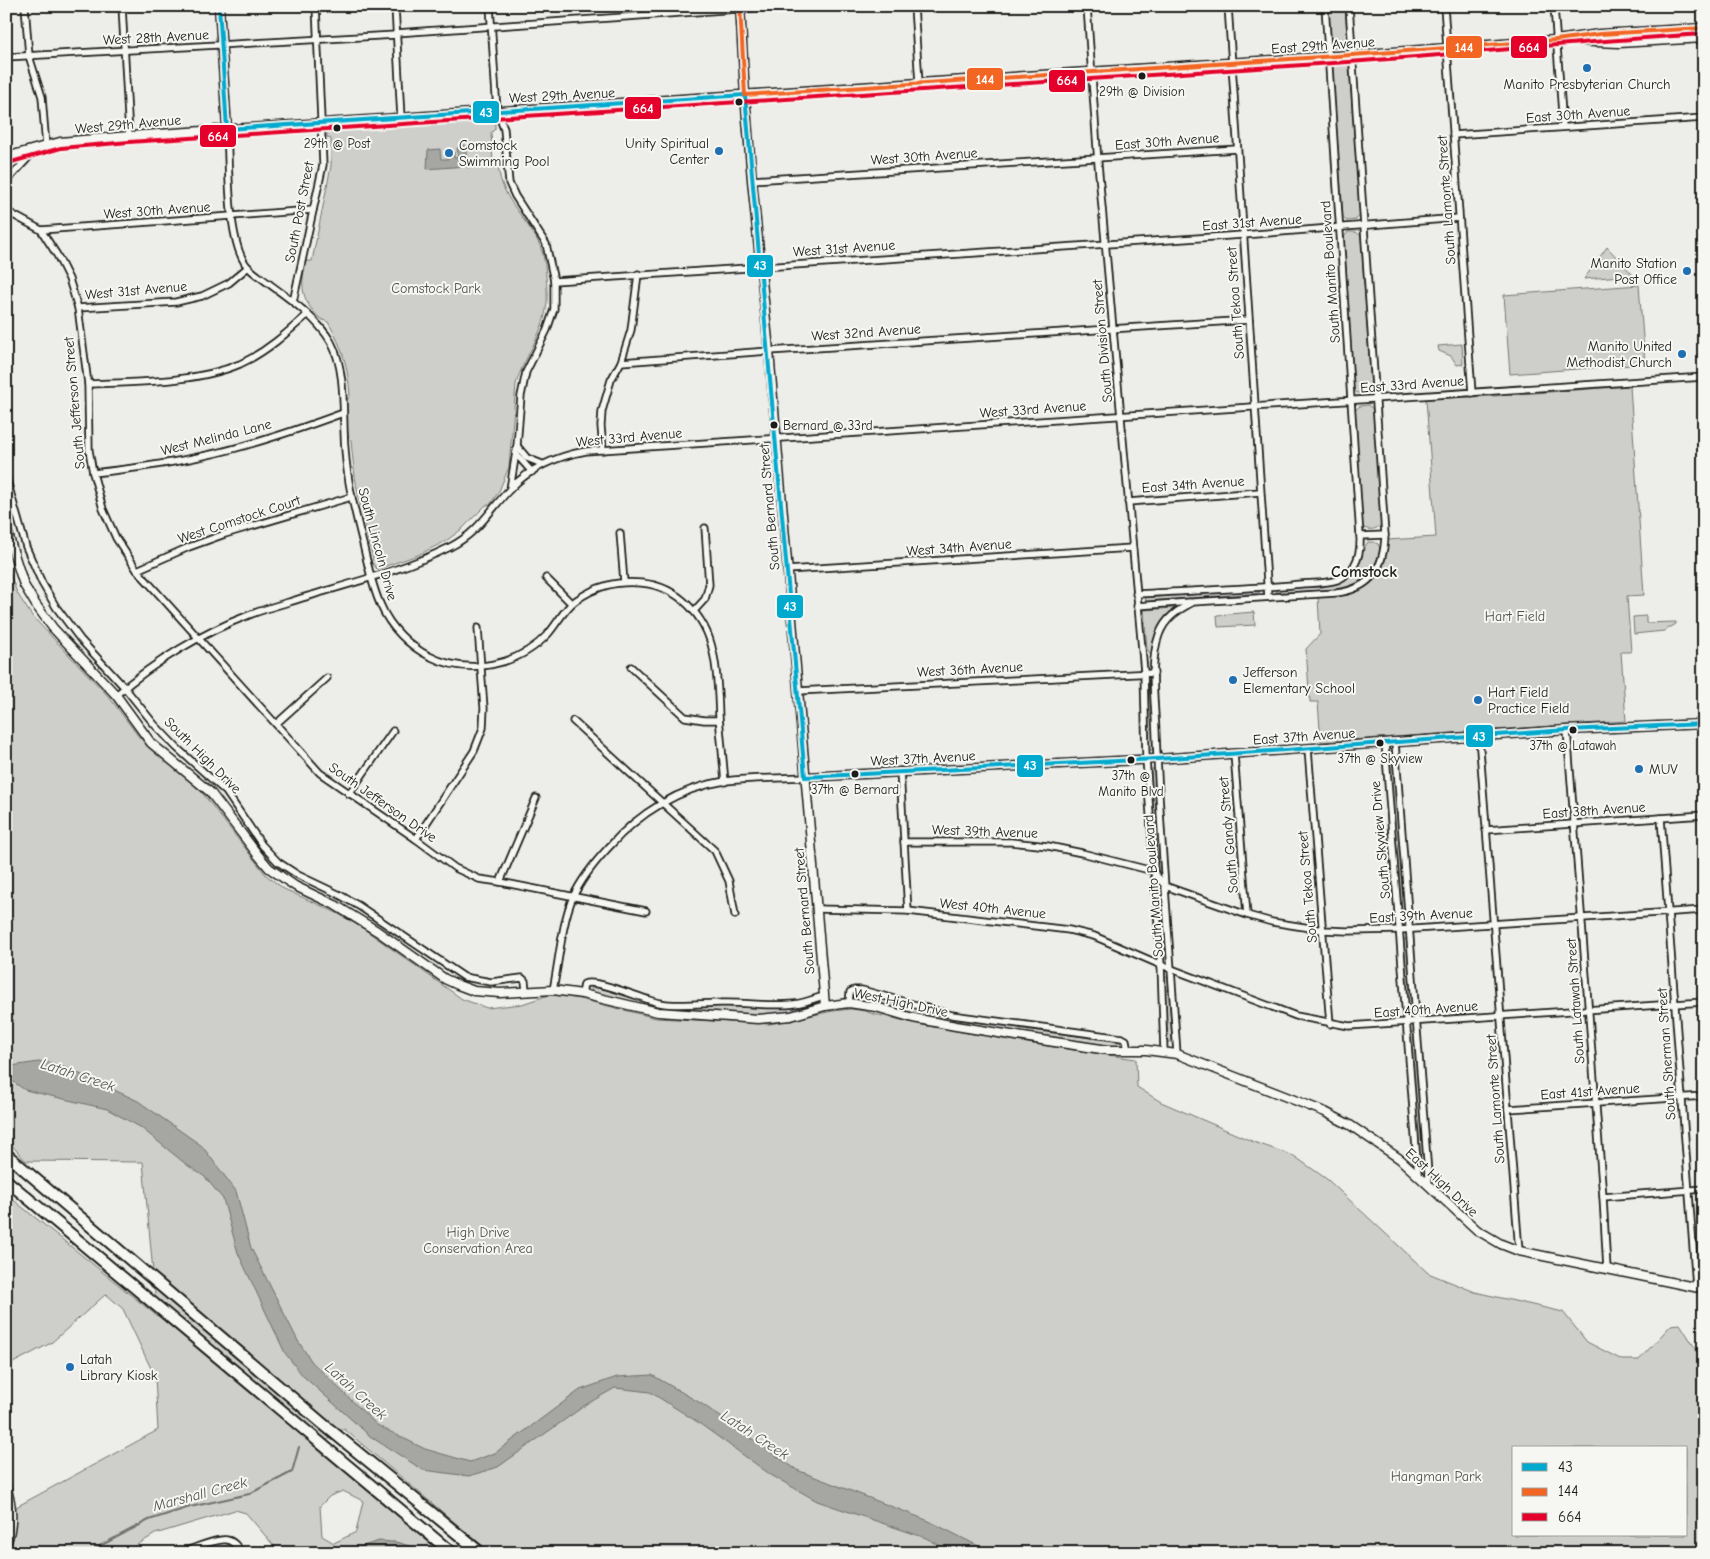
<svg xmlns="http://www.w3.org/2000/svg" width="1710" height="1559" viewBox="0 0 1710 1559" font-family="'Comic Neue',sans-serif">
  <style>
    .green { fill: #cececb; stroke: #757574; fill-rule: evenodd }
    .water { fill: #a6a6a3; stroke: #6f6f6d }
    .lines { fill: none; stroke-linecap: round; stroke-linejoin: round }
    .stream { stroke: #6f6f6d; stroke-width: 2 }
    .street-casing { stroke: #1c1c1c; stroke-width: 9 }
    .secondary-casing { stroke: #1c1c1c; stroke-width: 11 }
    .highway-casing { stroke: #1c1c1c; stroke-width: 14 }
    .street { stroke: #f6f6f2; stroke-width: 5.5 }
    .secondary { stroke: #f6f6f2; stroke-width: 8 }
    .highway { stroke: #f6f6f2; stroke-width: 10 }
    .bus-1-casing { stroke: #f6f6f2; stroke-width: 8 }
    .bus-2-casing { stroke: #f6f6f2; stroke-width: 8 }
    .bus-3-casing { stroke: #f6f6f2; stroke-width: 8 }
    .bus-1 { stroke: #00a9ce; stroke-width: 4 }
    .bus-2 { stroke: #f26522; stroke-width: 4 }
    .bus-3 { stroke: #e4002b; stroke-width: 4 }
    .poi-dot { fill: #1f6fb2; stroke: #f6f6f2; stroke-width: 2 }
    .bus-dot { fill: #1c1c1c; stroke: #f6f6f2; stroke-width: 2 }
    .labels { text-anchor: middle; stroke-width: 4; stroke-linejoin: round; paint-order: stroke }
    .bus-label { font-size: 13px; fill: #1c1c1c; stroke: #f6f6f2 }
    .street-label { font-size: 14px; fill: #1c1c1c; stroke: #f6f6f2 }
    .poi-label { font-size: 14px; fill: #1c1c1c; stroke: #f6f6f2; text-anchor: start }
    .park-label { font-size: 14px; fill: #515151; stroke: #f6f6f2 }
    .water-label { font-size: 15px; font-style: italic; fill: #535352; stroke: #f6f6f2 }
    .quarter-label { font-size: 16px; font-weight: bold; fill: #1c1c1c; stroke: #f6f6f2 }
    .line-badge { stroke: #f6f6f2; stroke-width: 2 }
    .badge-label { font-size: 14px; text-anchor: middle; font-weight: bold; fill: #fff }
  </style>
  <rect width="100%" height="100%" fill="#edede9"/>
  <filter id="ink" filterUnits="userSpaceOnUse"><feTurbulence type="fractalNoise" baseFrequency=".02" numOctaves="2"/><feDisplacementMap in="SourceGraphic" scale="10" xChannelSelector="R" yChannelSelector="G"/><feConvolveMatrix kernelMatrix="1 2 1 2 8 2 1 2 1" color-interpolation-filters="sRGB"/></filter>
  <g filter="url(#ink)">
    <g class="green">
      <path d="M1328,6H1345L1348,45L1345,47L1334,48L1332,46Z"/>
      <path d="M1349,64L1360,215L1356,220L1347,221L1343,218L1332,65Z"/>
      <path d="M486,118L491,119L495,124V129L491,133L493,163H498C500,194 517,208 533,233C542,246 545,260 546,276C547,287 548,299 546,310C542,336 523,359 516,384L509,467L499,491L490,505H486L462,529L446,541L418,555L377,569L371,562L373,558C362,519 354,481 351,440L348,437L345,402L350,396C348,367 343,348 328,322C321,320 318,317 313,311C300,295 302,282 305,263L307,261H312L331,166V139L327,137V131L333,129Z"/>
      <path d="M1348,232H1356L1361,236L1371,387L1366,392L1357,393L1353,389L1344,237Z"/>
      <path d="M1607,247L1633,275L1584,279Z"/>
      <path d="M1639,285L1645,364L1510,374L1504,295Z"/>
      <path d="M1462,344L1463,364L1457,365L1451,356L1439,351L1438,346Z"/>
      <path d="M1630,386L1644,595L1627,596L1631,652H1621L1626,721L1321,742L1318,702H1310L1306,649L1320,634L1318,597C1357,594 1385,586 1387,540L1436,537L1426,399L1494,396Z"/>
      <path d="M1368,405L1373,409L1382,524C1375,530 1370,531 1362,527L1354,411L1360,406Z"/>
      <path d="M1368,542H1374L1378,544C1382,550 1379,556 1376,562C1363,591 1335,589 1308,591C1298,591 1286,593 1276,592L1277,589C1303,586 1340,590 1357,567C1362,560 1362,549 1368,542Z"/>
      <path d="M6,562L17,593L32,616L109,697L139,737L200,790L266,875L284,889L337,913L364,929L462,999L487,1008L522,1004L549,995L568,996L656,1018L770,1024L833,1011L851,1009L866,1011L870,1013C958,1034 1047,1046 1136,1059L1137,1087L1161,1102L1254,1142L1294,1156L1328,1180L1428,1273L1475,1292L1563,1312L1587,1342L1622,1360H1639L1671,1325L1680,1324L1699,1354L1704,1356V1553H491L344,1429L316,1448L442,1553H419L413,1547L395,1542L354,1548L341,1553H280L246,1513L235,1510L155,1534L124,1553H6L14,1530V1514L16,1507L158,1430L155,1377L123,1309L106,1294L51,1343L11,1364L6,1356V1194L157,1316L143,1162L26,1161L6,1139ZM1514,1448H1686V1535H1514ZM343,1491L363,1501L356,1532L334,1543L322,1536L320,1506L330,1496Z"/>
      <path d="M1259,590V593L1146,601L1145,598Z"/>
      <path d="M1174,608C1158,621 1153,635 1151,656L1147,649L1144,610Z"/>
      <path d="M1254,612L1255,625L1218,627L1217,615Z"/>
      <path d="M1646,616V623L1676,622V624L1664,631L1634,634L1633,617Z"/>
      <path d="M1148,680H1152L1153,750H1149Z"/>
      <path d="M1388,753H1393L1406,920H1401Z"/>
      <path d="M1151,769H1155L1160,862H1156Z"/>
      <path d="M1158,892H1163L1167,952L1162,951Z"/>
      <path d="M1403,939H1407L1413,1012L1408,1013Z"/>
      <path d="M1164,977H1168L1172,1042H1168Z"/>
      <path d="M592,985L661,1007L732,1006L782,1008L812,1004C786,1021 741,1014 711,1013C691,1012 670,1011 650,1008C630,1005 610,997 591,991Z"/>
      <path d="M858,993L876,995L954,1019L1121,1042V1045L1112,1046L931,1018L876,1002L854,999Z"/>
      <path d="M1410,1032H1414L1424,1155H1419Z"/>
    </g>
    <g class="water">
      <path d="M460,145H465L466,147V154L469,158V168L466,166L427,169L428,150L440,149L441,159H448L447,153L454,152V158H457L458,153L457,149Z"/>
      <path d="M46,1061L71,1070L138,1101L202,1146L236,1191L251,1248L298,1341L312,1362L377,1425L425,1449L470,1462L495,1453L580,1390L617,1377L652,1375L702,1404L797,1470L929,1521L992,1553H953L926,1538L817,1501L771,1475L696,1421L650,1392L615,1388L587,1404L498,1467L469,1476L423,1470L371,1437L303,1376L285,1353L238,1253L223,1199L205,1177L187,1165L140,1127L107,1109L25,1090L6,1077V1064L11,1066Z"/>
      <path d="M379,1541C393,1542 408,1542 419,1553H341Z"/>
    </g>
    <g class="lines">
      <path class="stream" d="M92,1553L98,1547L149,1520L190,1507L249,1494L292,1472L299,1447"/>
      <defs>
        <g id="street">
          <path d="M122,6L129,136"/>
          <path d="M395,6L401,118"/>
          <path d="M490,6L497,111L504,129L509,183L515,196L546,244L554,281V309L547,330L526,372L521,396L517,446L510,489"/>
          <path d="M914,6L919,83"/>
          <path d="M1087,6L1098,163L1144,672L1146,759L1161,965L1164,1052"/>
          <path d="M1228,6L1268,597"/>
          <path d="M1444,6L1472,393"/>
          <path d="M1554,6L1563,127"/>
          <path d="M396,33L781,6"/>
          <path d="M6,57L396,35"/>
          <path d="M227,129C229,163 227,242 247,266C253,273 262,278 268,283C290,299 317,318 331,342C347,372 342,416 345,449C347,481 355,512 363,544C368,565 372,587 381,606C390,627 409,646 429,656C468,676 518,666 548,634C557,624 564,609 575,601C596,586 615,581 641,583C678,586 706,616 713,652C718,673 718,695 719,717C721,738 723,760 725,782"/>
          <path d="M1453,135L1704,118"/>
          <path d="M752,180L1237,149"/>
          <path d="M6,182L29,157L46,146L42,97L29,56L25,6"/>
          <path d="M6,211L41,230L313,210"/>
          <path d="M41,230L57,255L69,279L78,308L88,384L89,450L93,473L103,509L116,538L137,570L320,773L416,839L455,868L479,879L500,882L646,911"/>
          <path d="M554,281L1243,235L1459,218"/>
          <path d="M293,302L323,165L316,6"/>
          <path d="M78,308L176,302L202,296L229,283L248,267"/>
          <path d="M621,362L769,351L1249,320"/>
          <path d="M88,384C136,382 195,383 240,364C266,352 287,333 308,314"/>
          <path d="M517,446L527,458L542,464"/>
          <path d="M603,450L601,426L602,411L611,380L621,362L631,330L638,274"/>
          <path d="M516,454L532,472"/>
          <path d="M93,473C130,469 167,464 203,456C251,446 297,430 343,413"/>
          <path d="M6,477L26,547L42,583L56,607L80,639L125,688L154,724L177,748L226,792L262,845L278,862L298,875L338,894L359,906L464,977L491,982L522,978L525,981L526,990"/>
          <path d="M1128,502L1260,492"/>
          <path d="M620,533L624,582"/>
          <path d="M1360,536L1385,535"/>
          <path d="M137,570L189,547L225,534L351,497"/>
          <path d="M787,570L1132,548"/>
          <path d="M546,578L571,603"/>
          <path d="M1136,594C1188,591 1240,589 1292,585C1305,583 1326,584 1337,580C1356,572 1361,555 1360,536L1325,6"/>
          <path d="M1137,606L1190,602"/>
          <path d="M694,611L705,599L709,585L705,528"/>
          <path d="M631,667L685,717L704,720H719"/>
          <path d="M798,691L1154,673"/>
          <path d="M116,695C154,662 202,633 249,615C262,610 275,606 289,602C343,585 400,572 450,547C479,532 489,511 510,489C530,468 558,456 586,451L1704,377"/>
          <path d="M573,721L715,851L729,881L735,915"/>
          <path d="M276,724L327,678"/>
          <path d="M1567,730L1603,1197L1607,1269"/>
          <path d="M1479,737L1519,1251"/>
          <path d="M1395,742L1429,1186"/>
          <path d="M1385,743L1418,1175"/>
          <path d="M1308,749L1330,1024"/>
          <path d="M1234,754L1247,915"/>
          <path d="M900,771L908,911"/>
          <path d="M349,794L393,731"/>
          <path d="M1661,818L1696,1287"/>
          <path d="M1486,830L1704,815"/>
          <path d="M416,839L474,751L483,728L484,708L478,628"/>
          <path d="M904,842H1011L1048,846L1082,853L1153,871L1165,886L1247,915L1272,922L1323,930L1347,931L1399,930L1704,910"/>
          <path d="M500,882L536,798"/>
          <path d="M816,909L908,911L1069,930L1094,936L1161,965L1296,1016L1349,1026L1704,1002"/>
          <path d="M553,990C559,961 562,922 573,897C581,880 596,861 609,847C639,813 679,788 725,781C752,778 779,778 805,777"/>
          <path d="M582,994L584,984C596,978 644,1000 660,1003C677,1007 704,1003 721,1003C745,1002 770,1007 794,1004C804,1003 814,999 823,996"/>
          <path d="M849,1003L850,992L854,990H862L952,1015L1122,1038L1126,1040L1128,1050"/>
          <path d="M1177,1054C1170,947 1160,840 1156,733C1155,704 1149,662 1159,635C1165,618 1178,610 1193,602L1336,593C1371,589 1384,568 1385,535L1349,6"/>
          <path d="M1508,1109L1704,1096"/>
          <path d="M1603,1197L1704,1189"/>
          <path d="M181,1553C192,1549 217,1538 227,1540C234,1541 238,1548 242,1553"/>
        </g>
        <g id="secondary">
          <path d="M219,6L227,129"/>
          <path d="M740,6L745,95L752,180L769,351L825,1006"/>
          <path d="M1573,41L1619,43L1704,38"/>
          <path d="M6,157L60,142L129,136L919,83L1352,55L1556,40L1600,34L1704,28"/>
          <path d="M6,526L13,551L24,585L36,605L53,628L116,695L151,743L210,792L258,855L269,868L295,886L335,905L377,931L445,979L458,985L474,991L500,993L553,990L582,994L658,1012L758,1019L791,1016L825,1006L849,1003L876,1007L913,1018L956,1026L1048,1041L1108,1050H1146L1177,1054L1325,1112L1350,1125L1400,1159L1477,1230L1501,1244L1519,1251L1704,1289"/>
          <path d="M805,777L1157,759L1567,730L1704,724"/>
          <path d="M6,1488C13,1505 13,1527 6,1544"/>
        </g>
        <g id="highway">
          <path d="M6,1154L323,1424L481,1553"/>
          <path d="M6,1180L452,1553"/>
        </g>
      </defs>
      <use href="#street" class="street-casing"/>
      <use href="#secondary" class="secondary-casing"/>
      <use href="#highway" class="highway-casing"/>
      <use href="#street" class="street"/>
      <use href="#secondary" class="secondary"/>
      <use href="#highway" class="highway"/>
      <defs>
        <g id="bus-1">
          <path d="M219,6L227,129"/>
          <path d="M745,95L805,777"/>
          <path d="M227,129L745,95"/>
          <path d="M805,777L1157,759L1567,730L1704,724"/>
        </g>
        <g id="bus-2">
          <path d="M740,6L745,95"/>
          <path d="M745,95L1352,55L1556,40L1600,34L1704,28"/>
        </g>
        <path id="bus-3" d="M8,163L61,148L129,142C536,115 942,89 1348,62C1467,54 1585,41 1704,34"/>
      </defs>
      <use href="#bus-1" class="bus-1-casing"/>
      <use href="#bus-2" class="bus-2-casing"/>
      <use href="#bus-3" class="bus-3-casing"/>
      <use href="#bus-1" class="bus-1"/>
      <use href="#bus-2" class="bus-2"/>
      <use href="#bus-3" class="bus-3"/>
    </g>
  </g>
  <g class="poi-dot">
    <circle cx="1587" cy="68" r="5"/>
    <circle cx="719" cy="151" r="5"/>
    <circle cx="449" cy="153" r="5"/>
    <circle cx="1687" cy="271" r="5"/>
    <circle cx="1682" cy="354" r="5"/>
    <circle cx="1233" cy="680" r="5"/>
    <circle cx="1478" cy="700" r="5"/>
    <circle cx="1639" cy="769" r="5"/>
    <circle cx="70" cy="1367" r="5"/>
  </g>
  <g class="bus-dot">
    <circle cx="1142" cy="76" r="4.5"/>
    <circle cx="739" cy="102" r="4.5"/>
    <circle cx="337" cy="128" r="4.5"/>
    <circle cx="774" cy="425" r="4.5"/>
    <circle cx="1573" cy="730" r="4.5"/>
    <circle cx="1380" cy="743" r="4.5"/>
    <circle cx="1131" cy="760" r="4.5"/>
    <circle cx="855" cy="774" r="4.5"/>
  </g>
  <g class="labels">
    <g class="bus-label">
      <text x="1142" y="96">29th @ Division</text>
      <text x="337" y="148">29th @ Post</text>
      <text x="783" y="430" text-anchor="start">Bernard @ 33rd</text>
      <text x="1573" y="750">37th @ Latawah</text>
      <text x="1380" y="763">37th @ Skyview</text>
      <text x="1131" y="780">37th @<tspan x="1131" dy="16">Manito Blvd</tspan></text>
      <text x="855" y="794">37th @ Bernard</text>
    </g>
    <g class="street-label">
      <text transform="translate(156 37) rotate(-3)" y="5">West 28th Avenue</text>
      <text transform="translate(1323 45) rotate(-4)" y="5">East 29th Avenue</text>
      <text transform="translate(562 95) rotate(-3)" y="5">West 29th Avenue</text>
      <text transform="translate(1578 114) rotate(-4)" y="5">East 30th Avenue</text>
      <text transform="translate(128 124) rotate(-5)" y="5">West 29th Avenue</text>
      <text transform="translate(1167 141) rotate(-4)" y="5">East 30th Avenue</text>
      <text transform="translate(924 156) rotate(-4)" y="5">West 30th Avenue</text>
      <text transform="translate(1446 200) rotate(-94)" y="5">South Lamonte Street</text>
      <text transform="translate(157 210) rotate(-4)" y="5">West 30th Avenue</text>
      <text transform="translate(299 212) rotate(-79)" y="5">South Post Street</text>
      <text transform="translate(1252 222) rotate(-4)" y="5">East 31st Avenue</text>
      <text transform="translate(844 248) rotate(-4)" y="5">West 31st Avenue</text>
      <text transform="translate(1330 272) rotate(-94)" y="5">South Manito Boulevard</text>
      <text transform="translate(136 290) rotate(-5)" y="5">West 31st Avenue</text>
      <text transform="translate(1235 303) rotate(-94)" y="5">South Tekoa Street</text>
      <text transform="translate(866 332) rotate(-4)" y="5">West 32nd Avenue</text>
      <text transform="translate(1102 341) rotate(-95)" y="5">South Division Street</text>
      <text transform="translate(1412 384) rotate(-4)" y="5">East 33rd Avenue</text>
      <text transform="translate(74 403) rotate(-95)" y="5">South Jefferson Street</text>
      <text transform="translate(1033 409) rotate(-4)" y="5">West 33rd Avenue</text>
      <text transform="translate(216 437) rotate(-14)" y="5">West Melinda Lane</text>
      <text transform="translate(629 437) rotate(-5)" y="5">West 33rd Avenue</text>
      <text transform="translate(1193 484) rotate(-4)" y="5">East 34th Avenue</text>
      <text transform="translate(769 507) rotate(-95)" y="5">South Bernard Street</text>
      <text transform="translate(239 519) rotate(-18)" y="5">West Comstock Court</text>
      <text transform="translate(378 544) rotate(75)" y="5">South Lincoln Drive</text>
      <text transform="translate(959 547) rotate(-4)" y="5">West 34th Avenue</text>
      <text transform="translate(970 669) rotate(-3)" y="5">West 36th Avenue</text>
      <text transform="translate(1304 736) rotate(-4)" y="5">East 37th Avenue</text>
      <text transform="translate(203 755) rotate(45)" y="5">South High Drive</text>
      <text transform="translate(923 758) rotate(-3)" y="5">West 37th Avenue</text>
      <text transform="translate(383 802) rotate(35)" y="5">South Jefferson Drive</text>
      <text transform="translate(1594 810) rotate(-4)" y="5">East 38th Avenue</text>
      <text transform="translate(985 831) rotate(2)" y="5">West 39th Avenue</text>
      <text transform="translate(1228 835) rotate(-95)" y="5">South Gandy Street</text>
      <text transform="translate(1380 840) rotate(-95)" y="5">South Skyview Drive</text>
      <text transform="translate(1153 886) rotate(-94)" y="5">South Manito Boulevard</text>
      <text transform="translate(1307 887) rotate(-95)" y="5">South Tekoa Street</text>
      <text transform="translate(993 908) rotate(6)" y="5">West 40th Avenue</text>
      <text transform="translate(804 911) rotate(-95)" y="5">South Bernard Street</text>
      <text transform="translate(1421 915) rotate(-3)" y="5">East 39th Avenue</text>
      <text transform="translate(1575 1001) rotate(-94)" y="5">South Latawah Street</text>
      <text transform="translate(901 1002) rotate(12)" y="5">West High Drive</text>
      <text transform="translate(1426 1009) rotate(-4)" y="5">East 40th Avenue</text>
      <text transform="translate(1666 1054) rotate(-94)" y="5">South Sherman Street</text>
      <text transform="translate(1590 1091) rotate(-4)" y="5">East 41st Avenue</text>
      <text transform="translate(1495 1099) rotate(-94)" y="5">South Lamonte Street</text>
      <text transform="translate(1442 1182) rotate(43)" y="5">East High Drive</text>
    </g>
    <g class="poi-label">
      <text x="1587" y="89" text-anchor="middle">Manito Presbyterian Church</text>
      <text x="709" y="148" text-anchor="end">Unity Spiritual<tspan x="709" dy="16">Center</tspan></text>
      <text x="459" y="150">Comstock<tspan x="459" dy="16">Swimming Pool</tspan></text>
      <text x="1677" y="268" text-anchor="end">Manito Station<tspan x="1677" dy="16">Post Office</tspan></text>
      <text x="1672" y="351" text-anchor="end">Manito United<tspan x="1672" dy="16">Methodist Church</tspan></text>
      <text x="1243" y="677">Jefferson<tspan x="1243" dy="16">Elementary School</tspan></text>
      <text x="1488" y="697">Hart Field<tspan x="1488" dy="16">Practice Field</tspan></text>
      <text x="1649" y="774">MUV</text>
      <text x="80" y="1364">Latah<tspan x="80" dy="16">Library Kiosk</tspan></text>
    </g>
    <g class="park-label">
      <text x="436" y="293">Comstock Park</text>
      <text x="1515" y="621">Hart Field</text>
      <text x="478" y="1237">High Drive<tspan x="478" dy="16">Conservation Area</tspan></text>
      <text x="1436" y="1481">Hangman Park</text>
    </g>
    <g class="water-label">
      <text transform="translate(78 1075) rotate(18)" y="5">Latah Creek</text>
      <text transform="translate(356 1391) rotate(42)" y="5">Latah Creek</text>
      <text transform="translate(755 1435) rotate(33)" y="5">Latah Creek</text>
      <text transform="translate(200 1494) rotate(-15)" y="5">Marshall Creek</text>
    </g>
    <g class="quarter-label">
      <text x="1364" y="577">Comstock</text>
    </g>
  </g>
  <g class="line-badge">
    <rect x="1445" y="35" width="38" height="24" rx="5" fill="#f26522"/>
    <rect x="1510" y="35" width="38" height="24" rx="5" fill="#e4002b"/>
    <rect x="966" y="67" width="38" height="24" rx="5" fill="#f26522"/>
    <rect x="1048" y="69" width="38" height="24" rx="5" fill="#e4002b"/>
    <rect x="624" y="96" width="38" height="24" rx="5" fill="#e4002b"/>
    <rect x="472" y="100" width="28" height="24" rx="5" fill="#00a9ce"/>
    <rect x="199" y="124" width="38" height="24" rx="5" fill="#e4002b"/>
    <rect x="746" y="254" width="28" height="24" rx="5" fill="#00a9ce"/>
    <rect x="776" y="594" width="28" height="25" rx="5" fill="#00a9ce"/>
    <rect x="1465" y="724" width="29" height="24" rx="5" fill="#00a9ce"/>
    <rect x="1016" y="754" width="28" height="24" rx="5" fill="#00a9ce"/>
  </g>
  <g class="badge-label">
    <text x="1464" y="52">144</text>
    <text x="1529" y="52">664</text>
    <text x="985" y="84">144</text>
    <text x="1067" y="85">664</text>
    <text x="643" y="113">664</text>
    <text x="486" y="117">43</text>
    <text x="218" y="141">664</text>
    <text x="760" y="270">43</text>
    <text x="790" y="611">43</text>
    <text x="1479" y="741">43</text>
    <text x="1030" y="770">43</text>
  </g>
  <rect width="1710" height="1559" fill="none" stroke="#f6f6f2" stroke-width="25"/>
  <rect x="12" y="12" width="1685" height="1534" fill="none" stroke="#1c1c1c" stroke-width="2" filter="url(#ink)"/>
  <rect x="1512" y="1446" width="175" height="90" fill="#f6f6f2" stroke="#9f9f9c"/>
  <rect x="1522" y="1463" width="25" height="8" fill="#00a9ce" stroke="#9f9f9c"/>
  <text x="1558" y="1472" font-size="15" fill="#1c1c1c">43</text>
  <rect x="1522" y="1488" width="25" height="8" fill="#f26522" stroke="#9f9f9c"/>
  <text x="1558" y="1496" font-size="15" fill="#1c1c1c">144</text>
  <rect x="1522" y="1513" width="25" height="8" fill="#e4002b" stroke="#9f9f9c"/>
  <text x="1558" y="1522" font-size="15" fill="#1c1c1c">664</text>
</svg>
